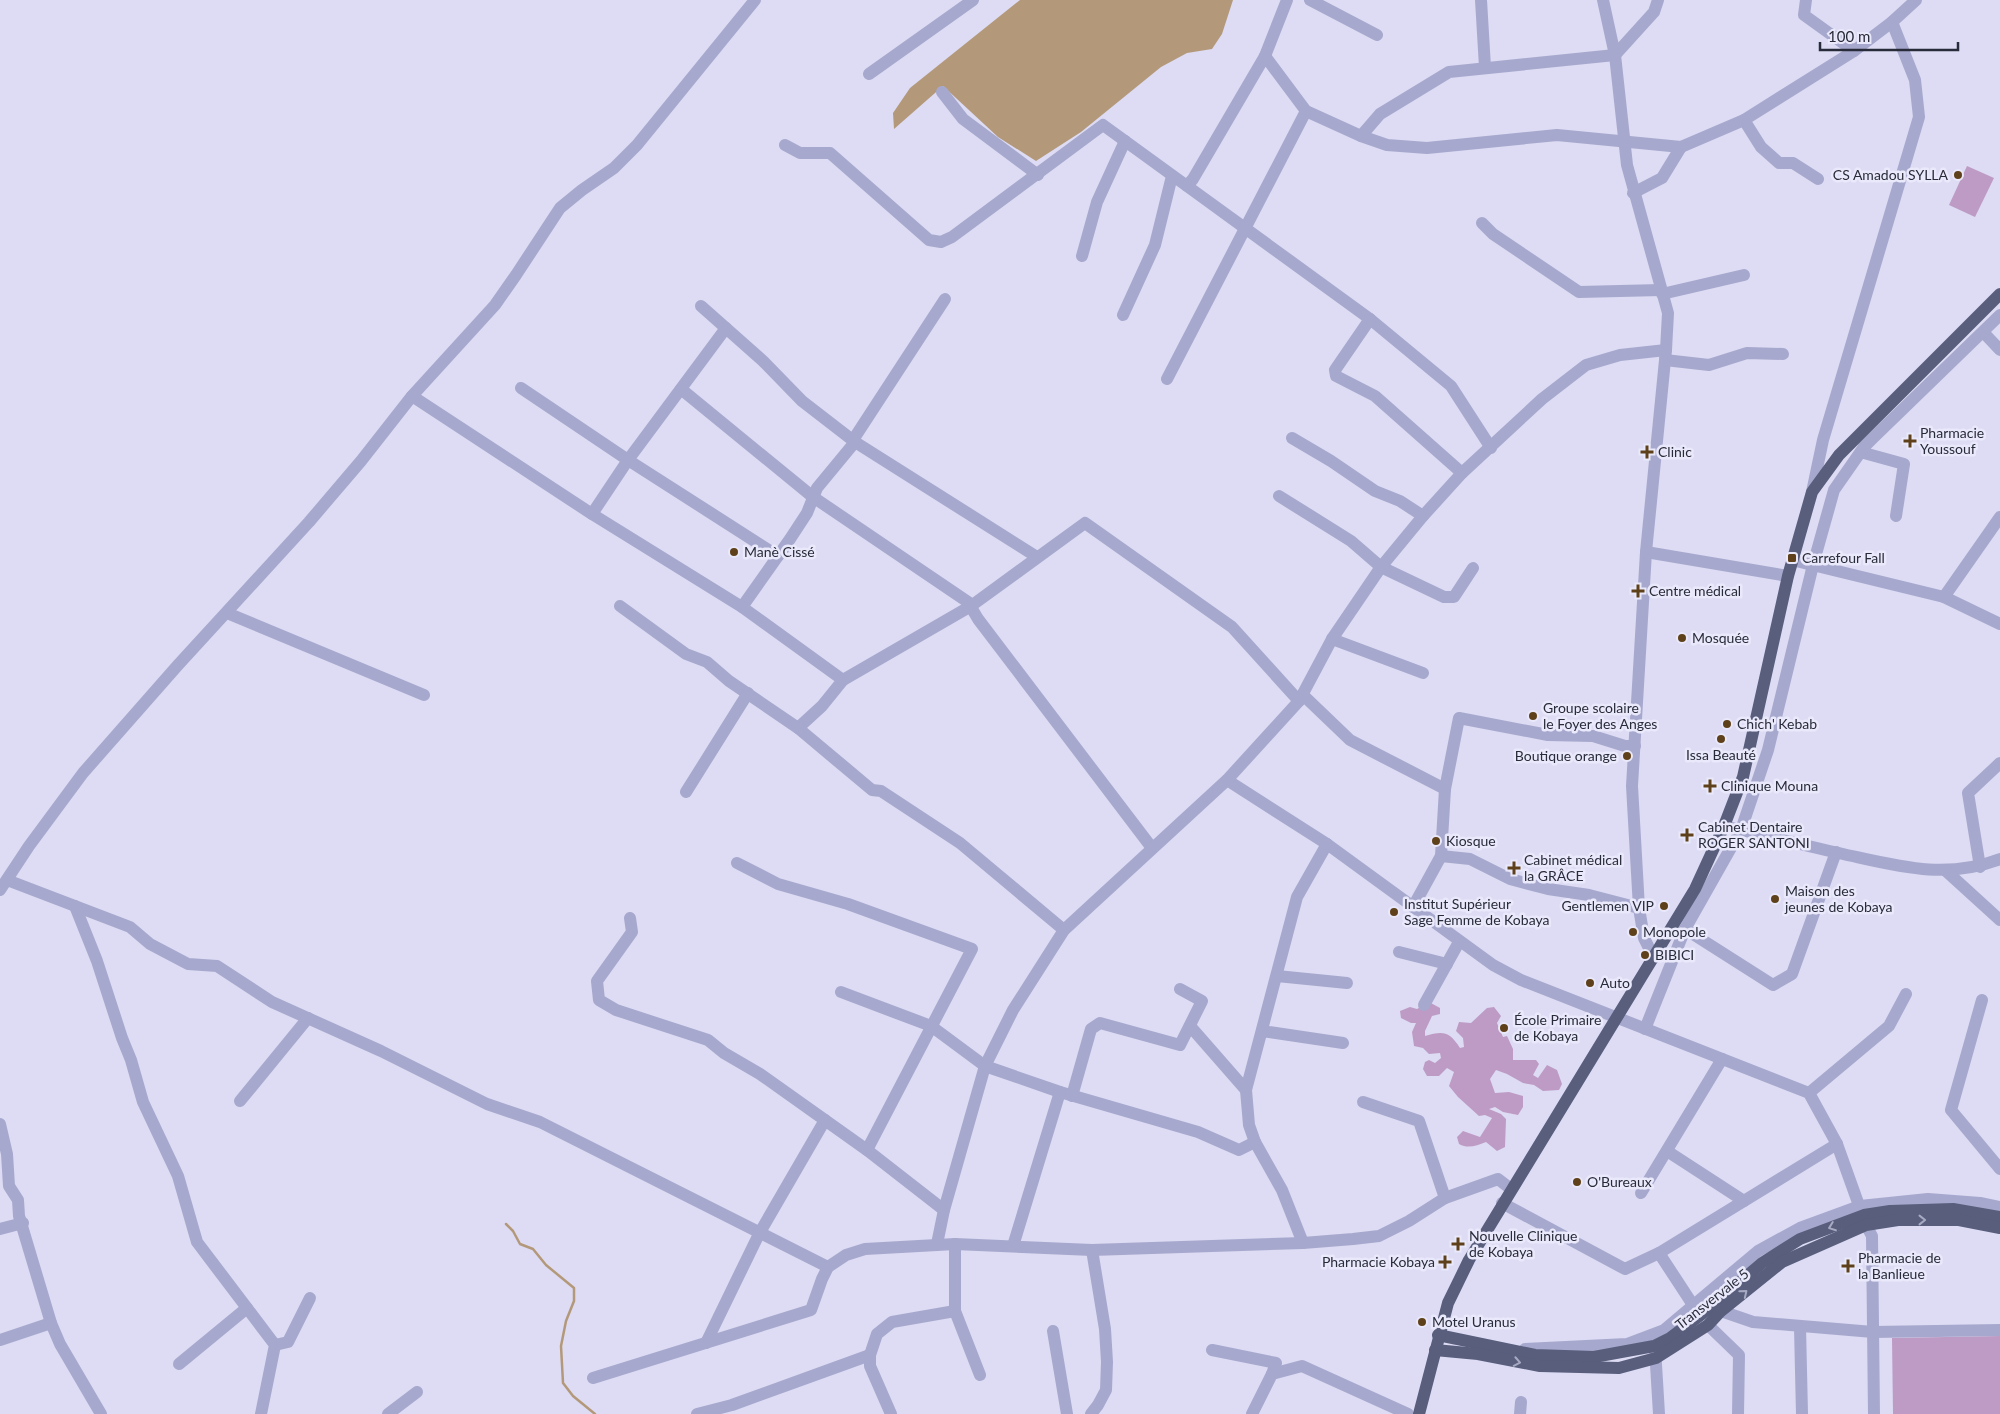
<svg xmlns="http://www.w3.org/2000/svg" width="2000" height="1414" viewBox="0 0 2000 1414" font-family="Lato,sans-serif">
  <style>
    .green { fill: #be9bc4 }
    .water { fill: #b39979 }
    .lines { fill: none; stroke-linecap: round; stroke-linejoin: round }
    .stream { stroke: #b39979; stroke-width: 2.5 }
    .minor { stroke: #a7a8cd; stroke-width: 12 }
    .major { stroke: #585e7c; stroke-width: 12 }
    .oneway { stroke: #a8aac2 }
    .poi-dot { fill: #5e411a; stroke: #eae9fb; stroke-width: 2 }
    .labels { text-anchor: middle; stroke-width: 5; stroke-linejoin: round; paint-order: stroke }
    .poi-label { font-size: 14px; fill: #282b39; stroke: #eae9fb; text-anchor: start }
    .street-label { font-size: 14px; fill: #282b39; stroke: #eae9fb }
  </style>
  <rect width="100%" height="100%" fill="#dddcf4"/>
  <g class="green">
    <path d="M1967,166L1994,178L1975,217L1949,205Z"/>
    <path d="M1429,1002L1440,1008V1014L1432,1016L1425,1031V1036C1443,1031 1449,1031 1460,1048L1464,1047L1463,1038L1456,1031L1459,1022L1471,1023L1487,1008L1494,1007L1501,1016L1497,1023L1503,1037L1507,1036L1513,1049V1060H1536L1539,1064L1533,1075L1538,1078L1547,1065L1557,1070L1562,1084L1559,1090L1543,1091L1534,1085L1523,1083L1507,1074L1496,1070L1490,1079L1495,1093L1509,1092L1523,1096V1107L1518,1115L1503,1112L1495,1107L1489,1109L1501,1114L1506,1119L1505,1147L1497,1151L1486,1142C1476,1146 1468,1149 1459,1144L1457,1137L1463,1131L1480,1137L1492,1118L1485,1115L1479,1116L1458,1097L1449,1086L1454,1072L1447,1068L1439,1076H1427L1423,1069L1425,1062L1429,1060L1435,1063L1441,1058L1440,1053L1429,1054L1423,1048L1414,1046L1412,1032L1416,1023H1411L1401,1018L1400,1011L1410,1007L1417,1009Z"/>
    <path d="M2000,1336V1414H1893L1892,1338Z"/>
  </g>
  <path class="water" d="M1020,0H1233L1222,34L1212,49L1187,53L1161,67L1081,132L1036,161L998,137L943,86L894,129L893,113L910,88Z"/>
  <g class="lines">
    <path class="stream" d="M506,1224L513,1231L520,1244L533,1249L546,1265L574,1288V1301L566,1321L561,1346L563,1383L573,1396L595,1414"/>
    <g class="minor">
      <path d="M1310,0L1377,35"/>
      <path d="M1481,0L1485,67"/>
      <path d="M1603,0L1615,55L1627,165L1668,313L1666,350L1646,552L1632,786L1639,908L1644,938L1654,958"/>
      <path d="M1806,0L1804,15L1854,51"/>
      <path d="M1265,56L1287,0"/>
      <path d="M869,74L973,0"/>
      <path d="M942,92L963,119L1038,175"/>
      <path d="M1744,120L1761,147L1779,163H1793L1818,179"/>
      <path d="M1361,136L1380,114L1449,72L1615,55L1654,12L1658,0"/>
      <path d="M785,145L800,153H830L929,240L941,242L952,237L1103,125L1187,186L1193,179L1265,56L1306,111L1361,136L1387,145L1427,148L1557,135L1681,147L1744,120L1854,51L1892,22L1916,0"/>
      <path d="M1187,186L1370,319L1451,386L1491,448"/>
      <path d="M1633,193L1662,178L1681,147"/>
      <path d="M1482,223L1493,234L1579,292L1661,290"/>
      <path d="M1082,256L1097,202L1125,141"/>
      <path d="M1662,294L1744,275"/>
      <path d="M701,306L763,361L802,401L855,442L817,488L807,513L790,539L742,607L843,680L822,706L798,728"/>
      <path d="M1123,315L1155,245L1172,176"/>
      <path d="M1370,319L1335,370L1336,376L1375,396L1462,473"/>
      <path d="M1983,332L2000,350"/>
      <path d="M1665,360L1709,365L1747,353L1783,354"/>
      <path d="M1167,379L1306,111"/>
      <path d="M521,388L628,460L778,556"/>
      <path d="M681,389L813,497L968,602L978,619L1152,848"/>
      <path d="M412,396L592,514L742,607"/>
      <path d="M1292,438L1331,461L1375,491L1400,501L1423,516"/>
      <path d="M853,440L945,299"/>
      <path d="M855,442L1037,557"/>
      <path d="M1864,447V453L1904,464L1896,516"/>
      <path d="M1812,492L1823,440L1919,117L1915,80L1892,22"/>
      <path d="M1279,496L1351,541L1381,567L1444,597H1454L1473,568"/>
      <path d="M592,514L628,460L726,328"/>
      <path d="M1646,552L1788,576"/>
      <path d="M1792,560L1944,597L2000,624"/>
      <path d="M1944,597L2000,517"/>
      <path d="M620,606L686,654L707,662L729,681L798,728L872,790L881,791L960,843L1064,930"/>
      <path d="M227,613L424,695"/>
      <path d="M1332,639L1423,673"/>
      <path d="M843,680L971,606L1085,523L1232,627L1299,701"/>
      <path d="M1303,695L1350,740L1445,789"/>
      <path d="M1227,780L1327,844L1493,965L1521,980L1809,1093L1837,1144L1866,1225L1872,1236L1874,1414"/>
      <path d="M686,792L748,693"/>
      <path d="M1724,826C1764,835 1803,845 1843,854C1898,866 1945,880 2000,859"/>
      <path d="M1441,856L1470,859L1510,879L1548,889L1589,895L1639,908"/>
      <path d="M737,863L778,884L848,904L972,949L867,1150"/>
      <path d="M1980,867L1968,793L2000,763"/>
      <path d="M1945,870L2000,920"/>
      <path d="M7,880L130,927L150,944L188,964L217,966L272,1002L381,1051L487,1104L540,1122L828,1267"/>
      <path d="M0,890L29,846L83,773L178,665L309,522L361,461L412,396L495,305L516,275L560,208L582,190L614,168L637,145L755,0"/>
      <path d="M75,906L97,961L122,1038L131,1060L143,1102L178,1176L197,1242L275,1345L261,1414"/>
      <path d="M1413,907L1441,856L1445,789L1459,718L1548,735L1593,736L1625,746H1635"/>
      <path d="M630,918L632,932L597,981L599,1000L616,1010L708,1040L724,1053L760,1074L867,1150L944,1210"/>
      <path d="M1685,929L1773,985L1792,974L1836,852"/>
      <path d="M1399,952L1447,964"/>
      <path d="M1277,976L1347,983"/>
      <path d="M841,992L931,1026L985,1066L1060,1092L1198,1132L1239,1150L1255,1142"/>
      <path d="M1982,1000L1951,1110L2000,1169"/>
      <path d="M1424,1005L1459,942"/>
      <path d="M1190,1026L1246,1090"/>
      <path d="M1645,1029L1685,929L1741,830L1768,750L1813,565L1834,490L1864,447L1873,438L2000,315"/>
      <path d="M1262,1031L1343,1043"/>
      <path d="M1809,1093L1889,1026L1906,994"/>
      <path d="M1072,1096L1091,1029L1100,1023L1180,1045L1202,1001L1180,989"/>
      <path d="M240,1101L308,1018"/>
      <path d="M1363,1102L1419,1121L1445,1198"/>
      <path d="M0,1124L7,1154L9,1186L18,1200L19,1216L51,1323L60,1344L101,1414"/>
      <path d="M1667,1151L1744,1201"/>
      <path d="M1641,1193L1722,1059"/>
      <path d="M1502,1203L1625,1269L1659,1253L1837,1144"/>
      <path d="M0,1229L23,1223"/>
      <path d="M1303,1243L1282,1190L1255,1142L1249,1125L1246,1090L1297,897L1327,844"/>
      <path d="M937,1244L944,1210L985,1066L1013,1010L1064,930L1227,780L1299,701L1332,639L1381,567L1423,516L1462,473L1542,399L1586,365L1620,355L1666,350"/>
      <path d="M955,1244V1311L980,1375"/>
      <path d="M1013,1246L1060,1092"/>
      <path d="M1659,1253L1693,1305"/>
      <path d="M1721,1311L1753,1322L1873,1332L2000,1330"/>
      <path d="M1708,1325L1739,1355L1738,1414"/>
      <path d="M1800,1327L1802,1414"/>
      <path d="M1053,1331L1067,1414"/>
      <path d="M0,1340L51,1323"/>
      <path d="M706,1343L759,1234L825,1120"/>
      <path d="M275,1345L288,1342L310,1298"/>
      <path d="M1655,1348L1659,1414"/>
      <path d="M1525,1349L1627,1344L1664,1330L1758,1251L1800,1228L1860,1206L1928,1199L1980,1203L2000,1207"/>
      <path d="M1212,1350L1276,1363L1272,1374"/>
      <path d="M179,1364L247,1308"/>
      <path d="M593,1378L811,1310L822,1279L828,1267L846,1255L865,1249L955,1244L1092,1250L1303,1243L1353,1239L1379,1236L1409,1221L1445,1198L1498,1179L1511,1189"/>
      <path d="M388,1414L417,1392"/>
      <path d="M697,1414L732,1405L870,1355"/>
      <path d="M891,1414L870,1366V1355L877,1334L892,1322L955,1311"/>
      <path d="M1091,1414L1098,1405L1106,1390L1107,1362L1105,1329L1092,1250"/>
      <path d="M1252,1414L1272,1374L1302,1366L1408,1414"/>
      <path d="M1520,1414L1521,1402"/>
    </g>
    <g class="major">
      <path d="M1438,1335L1535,1355L1594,1357L1654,1346L1670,1338L1702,1314L1762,1263L1800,1239L1864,1215L1890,1211L1953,1209L2000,1217"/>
      <path d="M1435,1350L1478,1354L1540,1366L1619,1368L1656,1358L1708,1325L1721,1311L1782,1262L1866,1225L1898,1220H1959L2000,1228"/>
      <path d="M1419,1414L1448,1303L1469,1260L1695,889L1724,826L1743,777L1788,576L1812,492L1839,455L2000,294"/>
    </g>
  </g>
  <defs><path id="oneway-chevron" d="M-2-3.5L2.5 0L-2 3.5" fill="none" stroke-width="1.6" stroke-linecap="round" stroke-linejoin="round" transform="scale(1.25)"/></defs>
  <g class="oneway">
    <use href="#oneway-chevron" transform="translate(1922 1220)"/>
    <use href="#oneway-chevron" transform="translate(1832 1227) rotate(159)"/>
    <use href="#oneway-chevron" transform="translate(1744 1293) rotate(-39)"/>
    <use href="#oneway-chevron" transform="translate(1517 1362) rotate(11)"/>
  </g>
  <g class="poi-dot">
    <circle cx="1958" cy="175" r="5"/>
    <path d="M1907.5 433.5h5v5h5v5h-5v5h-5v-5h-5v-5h5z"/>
    <path d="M1644.5 444.5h5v5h5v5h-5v5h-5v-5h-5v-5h5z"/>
    <circle cx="734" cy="552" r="5"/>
    <rect x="1787" y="553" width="10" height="10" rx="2.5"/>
    <path d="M1635.5 583.5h5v5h5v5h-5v5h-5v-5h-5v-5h5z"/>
    <circle cx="1682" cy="638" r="5"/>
    <circle cx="1533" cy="716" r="5"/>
    <circle cx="1727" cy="724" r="5"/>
    <circle cx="1721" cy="739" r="5"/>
    <circle cx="1627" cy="756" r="5"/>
    <path d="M1707.5 778.5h5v5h5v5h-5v5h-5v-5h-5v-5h5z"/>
    <path d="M1684.5 827.5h5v5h5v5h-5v5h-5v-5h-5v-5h5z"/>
    <circle cx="1436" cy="841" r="5"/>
    <path d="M1511.5 860.5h5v5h5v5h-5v5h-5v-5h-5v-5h5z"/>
    <circle cx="1775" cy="899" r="5"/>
    <circle cx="1664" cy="906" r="5"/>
    <circle cx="1394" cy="912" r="5"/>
    <circle cx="1633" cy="932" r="5"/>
    <circle cx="1645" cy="955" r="5"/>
    <circle cx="1590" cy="983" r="5"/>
    <circle cx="1504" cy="1028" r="5"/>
    <circle cx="1577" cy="1182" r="5"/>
    <path d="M1455.5 1236.5h5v5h5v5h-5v5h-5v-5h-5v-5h5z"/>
    <path d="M1442.5 1254.5h5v5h5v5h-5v5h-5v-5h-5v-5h5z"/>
    <path d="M1845.5 1258.5h5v5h5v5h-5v5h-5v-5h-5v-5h5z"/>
    <circle cx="1422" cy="1322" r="5"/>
  </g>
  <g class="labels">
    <g class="poi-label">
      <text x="1948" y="180" text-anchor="end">CS Amadou SYLLA</text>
      <text x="1920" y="438">Pharmacie<tspan x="1920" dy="16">Youssouf</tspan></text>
      <text x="1658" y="457">Clinic</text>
      <text x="744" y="557">Manè Cissé</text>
      <text x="1802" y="563">Carrefour Fall</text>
      <text x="1649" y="596">Centre médical</text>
      <text x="1692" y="643">Mosquée</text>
      <text x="1543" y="713">Groupe scolaire<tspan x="1543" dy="16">le Foyer des Anges</tspan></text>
      <text x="1737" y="729">Chich' Kebab</text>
      <text x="1721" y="760" text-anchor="middle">Issa Beauté</text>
      <text x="1617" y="761" text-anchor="end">Boutique orange</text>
      <text x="1721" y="791">Clinique Mouna</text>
      <text x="1698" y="832">Cabinet Dentaire<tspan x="1698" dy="16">ROGER SANTONI</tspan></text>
      <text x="1446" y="846">Kiosque</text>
      <text x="1524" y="865">Cabinet médical<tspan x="1524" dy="16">la GRÂCE</tspan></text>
      <text x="1785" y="896">Maison des<tspan x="1785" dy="16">jeunes de Kobaya</tspan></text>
      <text x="1404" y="909">Institut Supérieur<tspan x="1404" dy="16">Sage Femme de Kobaya</tspan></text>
      <text x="1654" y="911" text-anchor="end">Gentlemen VIP</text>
      <text x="1643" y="937">Monopole</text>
      <text x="1655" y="960">BIBICI</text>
      <text x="1600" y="988">Auto</text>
      <text x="1514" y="1025">École Primaire<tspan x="1514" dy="16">de Kobaya</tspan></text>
      <text x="1587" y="1187">O'Bureaux</text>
      <text x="1469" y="1241">Nouvelle Clinique<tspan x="1469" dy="16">de Kobaya</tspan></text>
      <text x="1858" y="1263">Pharmacie de<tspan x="1858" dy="16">la Banlieue</tspan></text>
      <text x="1435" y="1267" text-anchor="end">Pharmacie Kobaya</text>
      <text x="1432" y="1327">Motel Uranus</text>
    </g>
    <g class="street-label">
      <text transform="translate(1712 1299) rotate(-38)" y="5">Transvervale 5</text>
    </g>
  </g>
  <path d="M1820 42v8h138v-8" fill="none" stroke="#282b39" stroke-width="2.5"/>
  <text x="1828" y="42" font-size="15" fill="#282b39" stroke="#eae9fb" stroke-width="4" paint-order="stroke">100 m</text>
</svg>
